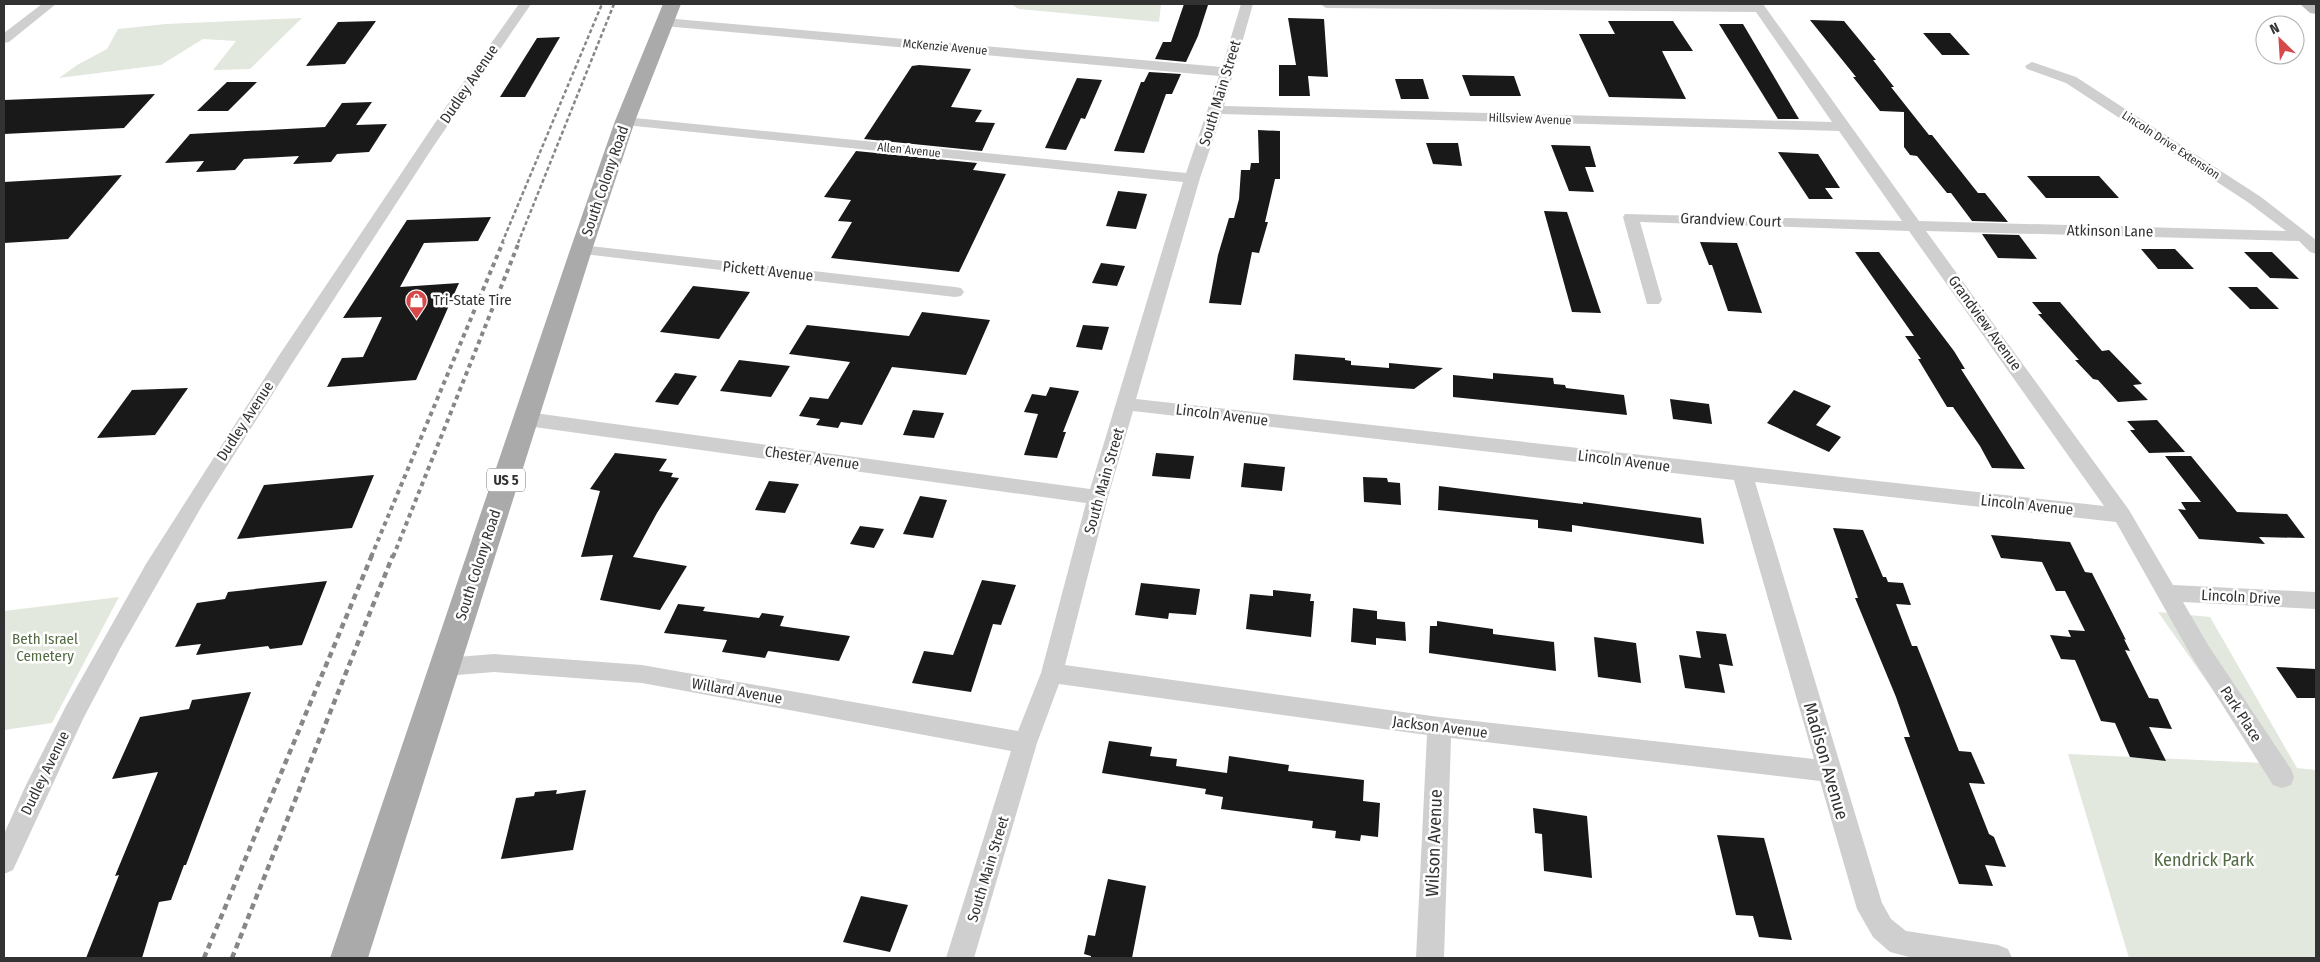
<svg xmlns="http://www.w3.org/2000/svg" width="2320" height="962" viewBox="0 0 2320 962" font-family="'Fira Sans Condensed',sans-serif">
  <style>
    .green { fill: #e2e8dd }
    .building { fill: #191919 }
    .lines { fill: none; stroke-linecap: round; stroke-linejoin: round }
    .street { fill: #cfcfcf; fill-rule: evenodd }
    .secondary { fill: #bcbcbc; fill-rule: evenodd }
    .primary { fill: #aaa; fill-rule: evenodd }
    .rail-far2 { stroke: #878787; stroke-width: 2.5; stroke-dasharray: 4 2.5; stroke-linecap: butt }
    .rail-far1 { stroke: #878787; stroke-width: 4; stroke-dasharray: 4.5 4; stroke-linecap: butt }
    .rail { stroke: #878787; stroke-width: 4.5; stroke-dasharray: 6 4.5; stroke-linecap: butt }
    .labels { text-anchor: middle; stroke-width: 5; stroke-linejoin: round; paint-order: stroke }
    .far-street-label { font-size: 12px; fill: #323232; stroke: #fff }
    .shield { fill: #fff; stroke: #707070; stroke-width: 1 }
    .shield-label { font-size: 14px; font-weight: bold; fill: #323232 }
    .street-label { font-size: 15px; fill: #323232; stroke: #fff }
    .poi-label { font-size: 15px; fill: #323232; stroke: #fff; text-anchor: start }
    .park-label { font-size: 15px; fill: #536b43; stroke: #fff }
    .near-street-label { font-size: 18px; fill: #323232; stroke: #fff }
    .near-park-label { font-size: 18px; fill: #536b43; stroke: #fff }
  </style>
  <rect width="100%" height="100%" fill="#fff"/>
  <g class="green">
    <path d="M1011,4H1161L1159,22L1019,9Z"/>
    <path d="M302,18L250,69L213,70L236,41L203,39L161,65L59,78L77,65L107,49L118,29L166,24Z"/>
    <path d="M119,597L52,723L4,730V611Z"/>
    <path d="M2158,612L2210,617L2297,768L2316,770V958H2129L2068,754L2264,763Z"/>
  </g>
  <g class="building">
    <path d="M1184,4L1208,5L1198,36L1186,62L1155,59L1163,42H1171Z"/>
    <path d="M1288,18L1324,19L1328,77L1308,76L1310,96H1279V65H1296Z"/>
    <path d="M1810,20L1844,21L1876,60H1873L1894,87H1891L1929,135H1932L1978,193H1985L2008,222L1972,221L1951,193H1947L1917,156L1910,155L1904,147V112L1880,111L1853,77H1856Z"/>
    <path d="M376,21L345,64L306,66L338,22Z"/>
    <path d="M1608,21H1673L1693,51H1662L1686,99L1609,97L1579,34H1615Z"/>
    <path d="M1719,24H1743L1799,119H1778Z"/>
    <path d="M1923,33H1950L1970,55H1942Z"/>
    <path d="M560,37L525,97H500L537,38Z"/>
    <path d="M919,65L971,69L951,107L982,110L975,122L995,123L982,151L864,139L912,66Z"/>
    <path d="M1149,72L1181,74L1172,94H1166L1144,153L1114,151L1141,82H1144Z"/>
    <path d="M1462,75L1514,76L1521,96H1470Z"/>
    <path d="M1077,78L1102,80L1085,119L1081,118L1066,150L1045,148Z"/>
    <path d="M1395,79H1423L1429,99H1401Z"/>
    <path d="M227,82H257L228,111H197Z"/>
    <path d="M155,94L124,128L4,134V100Z"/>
    <path d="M372,102L356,125L387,124L369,152L337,154L331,162L293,164L299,156L244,159L235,170L196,172L204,161L165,163L190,134L325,127L342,103Z"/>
    <path d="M1258,130L1280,131V179H1275L1265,222H1268L1259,253L1252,252L1241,305L1209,303L1218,255L1229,218H1234L1239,199L1241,170H1250L1251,163H1259Z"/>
    <path d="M1426,143H1458L1462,166L1433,164Z"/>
    <path d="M1551,145L1590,146L1596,167H1585L1594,192L1569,191Z"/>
    <path d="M856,151L977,163L973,170L1006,174L959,272L831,258L852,222L838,221L851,200L824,197Z"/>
    <path d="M1778,152L1818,154L1840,188H1825L1833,199H1809Z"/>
    <path d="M122,175L68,239L4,243V182Z"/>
    <path d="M2027,176H2099L2119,198H2046Z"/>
    <path d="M1118,191L1147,194L1136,229L1106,226Z"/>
    <path d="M1544,211L1567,212L1601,313L1572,312Z"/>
    <path d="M491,217L478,241L424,243L400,287L459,283L416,380L327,387L342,358L363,357L382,317L343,318L407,220Z"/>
    <path d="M1982,234L2019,235L2037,259L1998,258Z"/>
    <path d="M1700,242L1737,243L1762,313L1728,311L1712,265H1709Z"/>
    <path d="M2141,249H2175L2194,269H2158Z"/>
    <path d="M1855,252H1879L1954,351L1965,369H1961L2025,469L1992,468L1980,446L1953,407H1947L1918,359H1921L1905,336H1914Z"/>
    <path d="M2244,252H2272L2299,279L2270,278Z"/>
    <path d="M1101,263L1125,266L1117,286L1092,283Z"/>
    <path d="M693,286L750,292L719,339L660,332Z"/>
    <path d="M2228,287H2257L2279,309H2250Z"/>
    <path d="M2032,302H2060L2102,351L2109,350L2142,384L2133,385L2148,400L2118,402L2098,380L2093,379L2075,360H2079L2038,314H2042Z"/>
    <path d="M922,312L990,320L966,375L892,367L862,425L841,422L838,428L816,425L820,419L799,416L810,397L828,399L850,362L789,354L807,325L909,336Z"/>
    <path d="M1083,325L1109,327L1102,350L1076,347Z"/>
    <path d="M1295,354L1345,358V360L1351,361V365L1389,368V363L1443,368L1414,389L1293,380Z"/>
    <path d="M739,360L790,366L771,397L720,391Z"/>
    <path d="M675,373L697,376L678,405L655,402Z"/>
    <path d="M1493,373L1553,378L1554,384L1565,385L1566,388L1624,395L1627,415L1453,397V375L1493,379Z"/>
    <path d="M1050,387L1079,391L1063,432H1066L1057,458L1024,455L1038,414L1024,412L1032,394L1046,396Z"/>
    <path d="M188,388L155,435L97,438L132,390Z"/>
    <path d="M1794,390L1831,406L1816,425L1841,437L1829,452L1767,423Z"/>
    <path d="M1670,399L1709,404L1712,424L1673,419Z"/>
    <path d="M913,410L944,413L934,438L903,435Z"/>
    <path d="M2157,420L2185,452L2149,453L2130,430H2135L2127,421Z"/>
    <path d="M615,453L667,459L659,471L673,473L671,477L679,478L657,513L633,557L687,566L660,610L600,600L613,555L581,557L600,491L590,489Z"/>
    <path d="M1156,453L1194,456L1190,479L1152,476Z"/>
    <path d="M2165,456H2191L2237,512L2287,514L2305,538L2259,537L2265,544L2199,539L2178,509L2186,510L2181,502H2201Z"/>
    <path d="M1244,463L1285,467L1282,491L1241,487Z"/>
    <path d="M374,475L352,528L237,539L264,485Z"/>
    <path d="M1363,477L1387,478L1388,482L1400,483L1401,505L1364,502Z"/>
    <path d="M769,481L799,484L785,513L755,510Z"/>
    <path d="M1439,486L1583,504V502L1701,518L1704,544L1572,525V532L1538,528V520L1438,510Z"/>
    <path d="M920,496L947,500L933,538L903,534Z"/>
    <path d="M860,526L884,529L874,548L850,544Z"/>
    <path d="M1833,528L1863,530L1883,577H1886L1888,582L1903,583L1911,605L1896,604L1912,646H1917L1959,751L1971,752L1985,784L1969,783L1989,834L1994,837L2006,867L1985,865L1993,886L1959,884L1904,737H1910L1896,697L1855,598H1858Z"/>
    <path d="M1991,535L2070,542L2085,572L2092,573L2126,640L2124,639L2130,651L2125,650L2149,698L2158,699L2172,729L2149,727L2166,761L2130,757L2115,723L2101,721L2075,660L2061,659L2050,635L2071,637L2068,630L2085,631L2065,591H2056L2042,562L2001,558Z"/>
    <path d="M982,580L1016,585L1001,625L993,624L971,692L912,683L924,651L953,655Z"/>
    <path d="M327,581L302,645L270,649L268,646L196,655L201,644L175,647L197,603L225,599L228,592Z"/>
    <path d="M1141,583L1200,589L1196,615L1169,613L1168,619L1135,615Z"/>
    <path d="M1273,590L1311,594L1310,601H1314L1311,637L1246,629L1250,594L1273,596Z"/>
    <path d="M678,604L705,607L703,611L759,618L762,613L784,616L780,626L850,636L839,661L768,651L765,658L722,652L727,640L664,633Z"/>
    <path d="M1353,608L1377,611V619L1405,622L1406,641L1376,638V645L1351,642Z"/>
    <path d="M1437,621L1493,629V634L1554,642L1556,671L1429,653L1430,626H1437Z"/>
    <path d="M1696,631L1726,634L1733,666L1719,664L1725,693L1685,688L1679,655L1701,658Z"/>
    <path d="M1594,637L1636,643L1641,683L1598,677Z"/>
    <path d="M2276,667L2316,669V698H2297Z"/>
    <path d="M251,692L186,865H184L171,900L159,902L142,958H86L119,875L115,876L158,772L112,779L140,717L189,709L192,700Z"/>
    <path d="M1109,741L1152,747L1150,756L1177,759L1176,766L1227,773L1229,756L1289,765L1288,771L1364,780L1363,801L1380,803L1378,837L1361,835L1360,841L1335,838L1336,831L1312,828L1313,821L1221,809L1223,797L1205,794L1206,789L1102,773Z"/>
    <path d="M557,790L556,794L586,790L573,850L501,859L516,798L534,796L535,792Z"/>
    <path d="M1533,808L1587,816L1592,878L1544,871L1542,834L1535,833Z"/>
    <path d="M1717,835L1764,838L1792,940L1759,937L1753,916L1736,915Z"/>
    <path d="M1108,879L1146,886L1132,958H1091V956L1084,954L1088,935L1095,936Z"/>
    <path d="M861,896L908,905L890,952L843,942Z"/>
  </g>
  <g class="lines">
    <g class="street">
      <path d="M42,4H56L9,42L4,43V33Z"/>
      <path d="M519,4H531L433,147L291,365L203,504L121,647L83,719L13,870L4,874V834L25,787L66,706L146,564L278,357L443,111Z"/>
      <path d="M1241,4H1253L1224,106L1832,122L1756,12L1326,8L1320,4H1763L1919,221L2286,231L2249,203L2066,83L2027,69L2025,66L2032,62L2076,77L2261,197L2316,240V254L2310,252L2299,241L1926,231L2129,510L2173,585L2316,592V609L2183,602L2208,645L2291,769L2294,777L2291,785L2282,788L2273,785L2192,657L2116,522L1755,482L1882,903L1891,919L1906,931L1998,945L2008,949L2012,958H1913L1890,952L1873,937L1857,909L1820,781L1451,738L1444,958H1416L1427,735L1059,684L1037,743L974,958H946L1011,751L642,683L494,672L445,676L437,674L434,667L437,660L445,658L494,654L642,665L1018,731L1041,673L1086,503L527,426L520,424L517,419L520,414L527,412L1090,489L1183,182L625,125L618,121L625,117L1186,173L1219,76L664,26L658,22L664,18L1222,67ZM1222,114L1839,131L1902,221L1625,214L1623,217L1647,304H1659L1662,300L1640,222L1909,231L2104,506L1136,399L1200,178ZM1133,411L1734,480L1814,759L1439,717L1065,665L1108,497Z"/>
      <path d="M581,245L955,287L961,288L964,292L961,296L955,297L575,253L573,250L575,247Z"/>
    </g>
    <path class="secondary" d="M2300,4H2316V14L2310,13Z"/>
    <path class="primary" d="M663,4H681L635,121L592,250L368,958H330L570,250L615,121Z"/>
    <g class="rail-far2">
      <path d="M502,243L602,4"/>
      <path d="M518,243L614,4"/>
    </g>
    <g class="rail-far1">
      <path d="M371,557L503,242"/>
      <path d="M393,557L519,242"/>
    </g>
    <g class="rail">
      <path d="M204,958L372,555"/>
      <path d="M232,958L393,555"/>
    </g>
  </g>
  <defs>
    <symbol id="shop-pin" viewBox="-11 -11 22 30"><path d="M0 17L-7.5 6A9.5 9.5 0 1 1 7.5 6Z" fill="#d64849" stroke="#fff"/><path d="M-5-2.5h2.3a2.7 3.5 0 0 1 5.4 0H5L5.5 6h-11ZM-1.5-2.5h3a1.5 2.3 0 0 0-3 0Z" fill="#fff"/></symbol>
  </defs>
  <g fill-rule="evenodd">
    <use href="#shop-pin" x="404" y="288" width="25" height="34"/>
  </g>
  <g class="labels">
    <g class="far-street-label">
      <text transform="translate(945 47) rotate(5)" y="4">McKenzie Avenue</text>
      <text transform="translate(1530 119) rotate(2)" y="4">Hillsview Avenue</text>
      <text transform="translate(2171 145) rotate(33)" y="4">Lincoln Drive Extension</text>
      <text transform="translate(909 150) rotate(6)" y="4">Allen Avenue</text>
    </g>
    <rect class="shield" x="487" y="468.5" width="38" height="23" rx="4"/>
    <g class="shield-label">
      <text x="506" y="485">US 5</text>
    </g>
    <g class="street-label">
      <text transform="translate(469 84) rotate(-56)" y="5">Dudley Avenue</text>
      <text transform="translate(1220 93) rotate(-73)" y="5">South Main Street</text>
      <text transform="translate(605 181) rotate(-71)" y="5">South Colony Road</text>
      <text transform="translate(1731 220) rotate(2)" y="5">Grandview Court</text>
      <text transform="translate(2110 231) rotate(1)" y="5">Atkinson Lane</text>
      <text transform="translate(768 271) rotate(6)" y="5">Pickett Avenue</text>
      <text transform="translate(1985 323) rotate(54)" y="5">Grandview Avenue</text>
      <text transform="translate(1222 415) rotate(7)" y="5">Lincoln Avenue</text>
      <text transform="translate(245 421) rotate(-57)" y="5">Dudley Avenue</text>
      <text transform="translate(812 458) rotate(8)" y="5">Chester Avenue</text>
      <text transform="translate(1624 461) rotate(7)" y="5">Lincoln Avenue</text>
      <text transform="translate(1104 481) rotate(-74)" y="5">South Main Street</text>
      <text transform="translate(2027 505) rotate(6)" y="5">Lincoln Avenue</text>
      <text transform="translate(478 565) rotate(-72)" y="5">South Colony Road</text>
      <text transform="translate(2241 597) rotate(3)" y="5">Lincoln Drive</text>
      <text transform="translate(737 691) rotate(10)" y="5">Willard Avenue</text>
      <text transform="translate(2241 714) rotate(57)" y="5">Park Place</text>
      <text transform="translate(1440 727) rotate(7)" y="5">Jackson Avenue</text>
      <text transform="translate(45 773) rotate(-64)" y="5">Dudley Avenue</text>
      <text transform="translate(988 869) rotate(-73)" y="5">South Main Street</text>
    </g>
    <g class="poi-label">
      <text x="433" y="305">Tri-State Tire</text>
    </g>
    <g class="park-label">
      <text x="45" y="644">Beth Israel<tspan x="45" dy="17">Cemetery</tspan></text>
    </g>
    <g class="near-street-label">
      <text transform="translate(1826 761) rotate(74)" y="6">Madison Avenue</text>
      <text transform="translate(1434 843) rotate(-88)" y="6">Wilson Avenue</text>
    </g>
    <g class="near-park-label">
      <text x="2204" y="866">Kendrick Park</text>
    </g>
  </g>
  <rect width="2320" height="962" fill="none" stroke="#323232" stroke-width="10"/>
  <g transform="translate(2280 40) rotate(335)"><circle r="24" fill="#ffffff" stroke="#adadad"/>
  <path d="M0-4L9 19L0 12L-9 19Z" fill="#d64849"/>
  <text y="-8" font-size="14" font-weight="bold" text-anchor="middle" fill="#323232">N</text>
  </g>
</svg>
